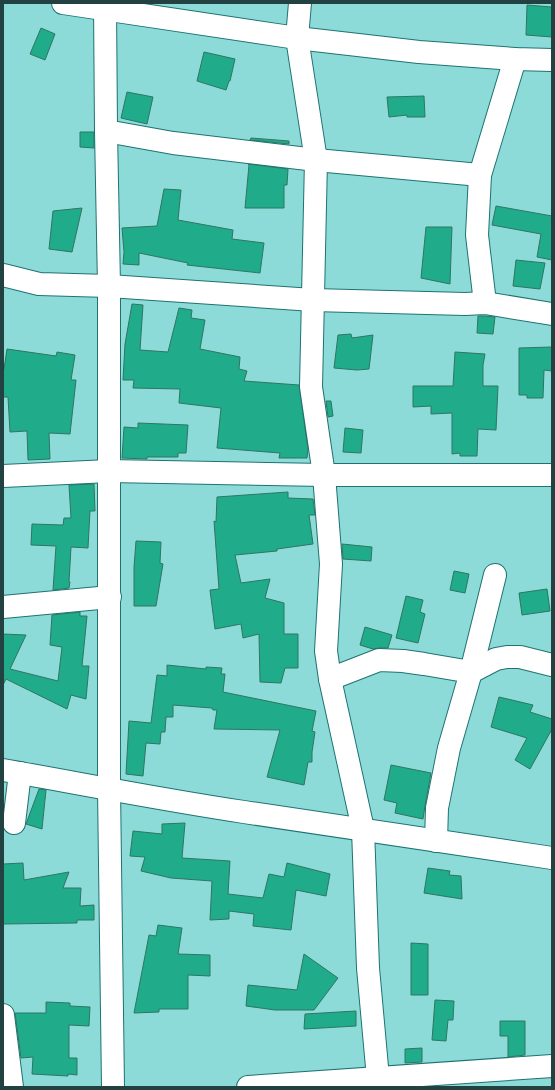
<svg xmlns="http://www.w3.org/2000/svg" width="555" height="1090" viewBox="0 0 555 1090" font-family="Roboto,sans-serif">
  <style>
    .building { fill: #20ab8b; stroke: #2f7662 }
    .lines { fill: none; stroke-linecap: round; stroke-linejoin: round }
    .minor-casing { stroke: #1e7371; stroke-width: 24 }
    .minor { stroke: #fff; stroke-width: 22 }
  </style>
  <rect width="100%" height="100%" fill="#8cdbd8"/>
  <g class="building">
    <path d="M527,5L552,7V37L526,35Z"/>
    <path d="M41,28L55,34L45,60L30,54Z"/>
    <path d="M204,52L235,59L230,81H229L226,90L197,81Z"/>
    <path d="M127,92L153,97L147,124L121,118Z"/>
    <path d="M424,96L425,117H407V115L389,117L387,97Z"/>
    <path d="M80,132H94V148L80,147Z"/>
    <path d="M251,138L289,141V144L250,140Z"/>
    <path d="M248,164L288,169L287,185H284V208H245L249,165Z"/>
    <path d="M164,189L181,190L178,220L233,230L232,239L264,243L260,273L187,265L188,263L139,253V265L123,264L124,252L122,228L157,226Z"/>
    <path d="M496,206L552,216V260L537,257L541,234L492,225Z"/>
    <path d="M82,208L72,252L49,249L53,211Z"/>
    <path d="M426,227H452L450,284L421,278Z"/>
    <path d="M516,260L545,263L540,289L513,286Z"/>
    <path d="M132,304L143,305L140,350L168,352L179,308L192,310L191,318L205,320L200,349L240,357L239,369L247,371L244,381L299,385L308,449L307,458H279L280,453L217,448L221,408L179,403L180,389L133,388L134,380H123L125,344Z"/>
    <path d="M478,316H484L495,317L493,334L477,333Z"/>
    <path d="M351,334L352,338L373,335L369,369L357,370L334,368L338,335Z"/>
    <path d="M552,347V371L544,370L543,398H527V395H519V348Z"/>
    <path d="M7,349L56,356L57,352L75,355L71,380H76L70,434L49,433L50,459L28,460L27,431L10,432L8,397H3V369H4Z"/>
    <path d="M455,352L485,354L483,365V386H498L496,430L478,429L477,456H460V453L452,454V413L431,414V406L413,407V386H453Z"/>
    <path d="M326,401H331L333,416L328,417Z"/>
    <path d="M138,423L188,425L186,453H178V457H147V459L122,458L124,427L138,428Z"/>
    <path d="M345,428L363,430L361,453L343,452Z"/>
    <path d="M94,484L95,511H90L88,548L71,547L69,582H70L69,588L53,590L56,546L31,545L32,524L63,525L64,518H71L69,485Z"/>
    <path d="M288,492V498L313,499L315,515H309L313,544L277,549V551L235,555L241,583L270,579L265,598L284,603V634H298V668H285L281,683L260,682L259,634L243,638L241,624L215,629L210,590L219,589L214,521L216,522L217,497Z"/>
    <path d="M136,541L161,542L160,563L163,564L156,606H134V567Z"/>
    <path d="M342,544L372,547L371,561L343,559Z"/>
    <path d="M454,571L469,574L465,593L450,590Z"/>
    <path d="M547,589L550,611L522,615L519,593Z"/>
    <path d="M406,596L423,600L420,612L425,614L418,643L396,638Z"/>
    <path d="M80,612V616H87L82,666H89L86,699L71,695L67,709L6,679L3,685V634L26,635L10,669L58,681L62,647L50,645L52,615Z"/>
    <path d="M365,627L392,635L388,648H379L373,649L360,645Z"/>
    <path d="M167,665L206,669V667L222,668L221,674H225L223,692L316,711L312,731L315,732L312,752V762H308L304,785L267,777L280,730L214,729L217,710H213L212,708L173,705V717H166L165,732H161L160,744L146,743L143,776L126,774L129,721L151,723L157,675L167,676Z"/>
    <path d="M499,697L533,705L530,712L552,719V729L530,769L515,760L527,738L491,727Z"/>
    <path d="M391,765L431,773L425,806L423,819L395,813L397,803L384,800Z"/>
    <path d="M39,789L46,790L42,829L26,824Z"/>
    <path d="M185,823L182,858L230,861L228,894L263,898L269,874L284,877L287,863L330,874L326,896L296,890L291,930L253,926L254,914L229,911V919L210,920L212,881L171,878L141,871L145,857L130,856L133,831L162,834V824Z"/>
    <path d="M23,863L24,880L69,872L63,888H81L80,906L94,905V920H77V923L3,924V864Z"/>
    <path d="M428,868L450,871L449,875L461,876L462,899L424,893Z"/>
    <path d="M158,925L182,928L178,954L210,955V976L188,975V1009H159V1012L134,1013L149,935L156,936Z"/>
    <path d="M411,943L428,944V995H411Z"/>
    <path d="M304,954L338,978L314,1010H275L246,1006L248,985L297,990Z"/>
    <path d="M435,1000L454,1001L453,1020H448L446,1041L432,1040Z"/>
    <path d="M46,1002L70,1003V1006L90,1007L89,1026L69,1025V1058H77V1075L68,1074V1076L32,1074L33,1057L21,1058L15,1013H46Z"/>
    <path d="M356,1011V1026L304,1029L305,1014Z"/>
    <path d="M500,1021H525V1055L508,1057V1036H500Z"/>
    <path d="M422,1048V1062L405,1063V1049Z"/>
  </g>
  <g class="lines">
    <defs>
      <g id="minor">
        <path d="M63,3L297,38L419,52L515,59L552,60"/>
        <path d="M105,3L106,131L109,286V789L113,1087"/>
        <path d="M300,3L297,38L316,160L311,387L324,475L331,564L326,651L330,679L363,829L368,968L378,1078V1087"/>
        <path d="M106,131L173,143L316,160L480,175L515,59"/>
        <path d="M480,175L477,235L485,303"/>
        <path d="M3,275L39,284L109,286L313,300L465,304L485,303L552,314"/>
        <path d="M3,476L109,471L324,475H552"/>
        <path d="M3,607L110,597"/>
        <path d="M330,679L379,660L403,661L424,664L471,672L496,659L507,657H520L552,665"/>
        <path d="M3,770C83,784 163,800 244,812C347,827 450,842 552,858"/>
        <path d="M14,823L20,773"/>
        <path d="M436,841L437,808L449,748L471,672L495,575"/>
        <path d="M3,1015L12,1087"/>
        <path d="M248,1087L552,1066"/>
      </g>
    </defs>
    <use href="#minor" class="minor-casing"/>
    <use href="#minor" class="minor"/>
  </g>
  <rect width="555" height="1090" fill="none" stroke="#214241" stroke-width="8"/>
</svg>
